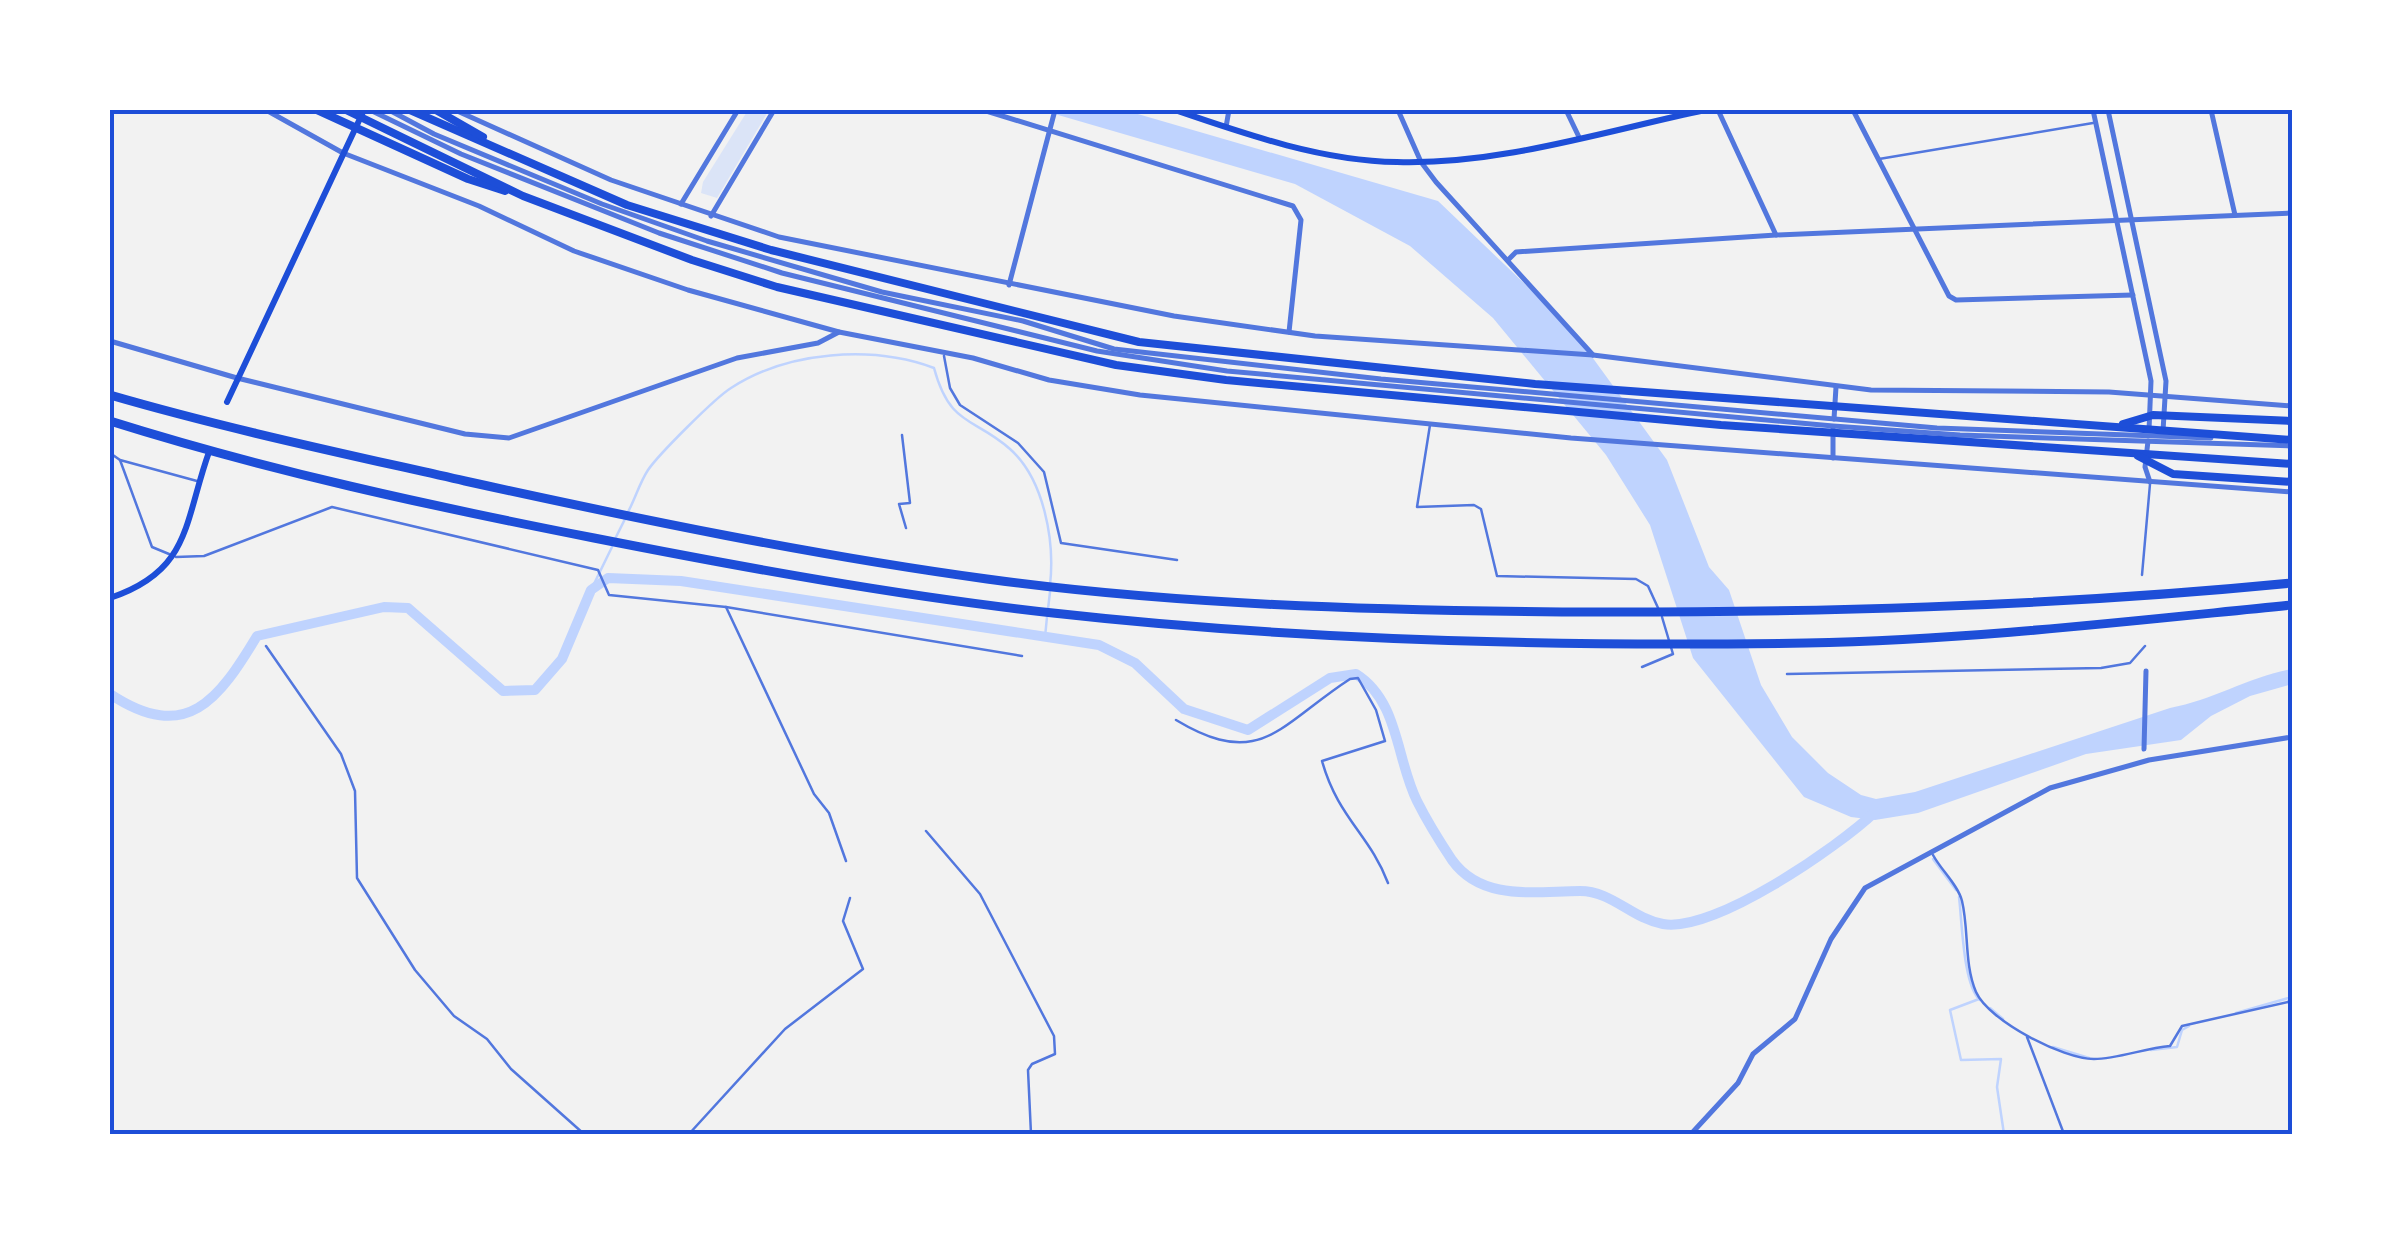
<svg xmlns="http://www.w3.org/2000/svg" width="2402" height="1244" viewBox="0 0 2402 1244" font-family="'Playfair Display',serif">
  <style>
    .green { fill: #dbe4f7 }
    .water { fill: #bfd3fe }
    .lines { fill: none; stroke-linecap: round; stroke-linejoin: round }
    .stream { stroke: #bfd3fe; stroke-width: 2.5 }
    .canal { stroke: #bfd3fe; stroke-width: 10 }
    .service { stroke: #5277de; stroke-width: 2.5 }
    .minor { stroke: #5277de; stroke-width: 5 }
    .tertiary { stroke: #5277de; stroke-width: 5 }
    .secondary { stroke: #1d4ed8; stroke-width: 6 }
    .trunk { stroke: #1d4ed8; stroke-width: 8 }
    .motorway { stroke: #1d4ed8; stroke-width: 9 }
    .neatline { fill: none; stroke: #1d4ed8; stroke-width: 4 }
  </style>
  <rect width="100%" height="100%" fill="#f2f2f2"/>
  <path class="green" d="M748,110H769L717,198L701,193L703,182Z"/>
  <path class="water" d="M1041,110H1124L1438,201L1571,328L1667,460L1709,567L1729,590L1761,685L1792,737L1828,773L1861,795L1876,799L1915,792L2170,708C2213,700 2249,677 2292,669V684L2250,696L2211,716L2181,740L2086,754L1918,813L1875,820L1851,817L1804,797L1693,658L1650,525L1606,455L1493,318L1410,246L1295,184Z"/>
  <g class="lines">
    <g class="stream">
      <path d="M628,512C635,499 640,482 648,470C659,454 715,398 731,388C788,351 872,345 934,368C950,427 974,417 1010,449C1044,479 1055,541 1050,585"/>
      <path d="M615,539L625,519"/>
      <path d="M591,590L612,547"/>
      <path d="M1048,609L1050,592"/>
      <path d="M1045,637L1047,617"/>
      <path d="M1933,859L1956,890"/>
      <path d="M1959,897C1962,920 1963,986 1980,1000"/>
      <path d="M1979,999L1950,1010L1961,1060L2001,1059L1997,1087L2004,1134"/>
      <path d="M1990,1008L2003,1019"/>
      <path d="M2236,1013L2292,997"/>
      <path d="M2053,1047L2089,1058"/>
      <path d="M2151,1050L2177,1047L2182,1030L2189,1026"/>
    </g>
    <path class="canal" d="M110,694C187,745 219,699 257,636L384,607L408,608L503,691L535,690L562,659L591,590L608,578L681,581L1099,645L1135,663L1184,709L1248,730L1330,678L1356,674C1399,701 1396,759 1417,801C1427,821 1440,842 1452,860C1482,902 1536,891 1580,891C1612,891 1631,918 1663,924C1714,933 1838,847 1875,812"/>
    <g class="service">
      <path d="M1879,159L2093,123"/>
      <path d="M944,356L950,388L960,405L1018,443L1044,472L1061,543L1177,560"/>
      <path d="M1430,425L1417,507L1474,505L1481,509L1497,576L1636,579L1648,586L1659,610"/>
      <path d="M902,435L910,503L899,504L906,528"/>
      <path d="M110,453L120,460L197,481"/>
      <path d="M120,460L152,547L169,554"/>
      <path d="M176,557L204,556L332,507L598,570L609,595L726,607L1022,656"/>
      <path d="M2142,575L2150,484"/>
      <path d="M726,607L814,794L829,813L846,861"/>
      <path d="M266,646L341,754L355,791L357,878L415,970L454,1016L487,1039L511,1069L584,1134"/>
      <path d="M1642,667L1673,654L1662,617"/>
      <path d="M1787,674L2101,668L2130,663L2145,646"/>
      <path d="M1176,720C1261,771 1279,725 1350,679L1358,678L1376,710L1385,741L1322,761C1338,818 1370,835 1388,883"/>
      <path d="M926,831L980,894L1054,1036L1055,1054L1032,1064L1028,1070L1031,1134"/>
      <path d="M1933,855C1941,870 1958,885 1962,901C1969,930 1964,964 1976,992C1989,1021 2063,1059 2094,1059C2118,1059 2145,1048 2170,1046L2182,1026L2292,1001"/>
      <path d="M2027,1037L2064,1134"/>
      <path d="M689,1134L785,1029L863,969L843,921L850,898"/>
    </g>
    <g class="minor">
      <path d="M983,110L1293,206L1301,220L1289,332"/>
      <path d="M1398,110L1421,162L1436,182L1593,355"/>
      <path d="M1566,110L1579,137"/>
      <path d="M1718,110L1776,235L2292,213"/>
      <path d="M1853,110L1949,296L1956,300L2133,295"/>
      <path d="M2211,110L2235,215"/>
      <path d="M1226,127L1229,110"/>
      <path d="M681,204L738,110"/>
      <path d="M711,216L774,110"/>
      <path d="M1509,259L1516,252L1776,235"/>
      <path d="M1009,285L1055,110"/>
      <path d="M110,341L237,378L465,434L509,438L737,358L818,343L839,332"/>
      <path d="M2144,749L2146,671"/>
      <path d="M1691,1134L1738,1083L1753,1054L1795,1019L1831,939L1865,888L2050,788L2149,760L2292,737"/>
    </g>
    <g class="tertiary">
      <path d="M266,110L343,153L479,206L574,251L688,290L839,332L973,358L1049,380L1140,395L1571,438L2292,492"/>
      <path d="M370,110L461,154L659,233L782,273L1097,351L1227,371L1833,426L1960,435L2292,446"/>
      <path d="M389,110L434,134L602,204L707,241L882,292L1023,321L1114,349L1381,379L1937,428L2211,438"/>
      <path d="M455,110L611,180L779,237L1174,316L1315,336L1593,355L1871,390L2109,392L2292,406"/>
      <path d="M2093,110L2151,381L2149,430"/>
      <path d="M2108,110L2166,381L2163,431"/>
      <path d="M1834,419L1836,387"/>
      <path d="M1833,429V458"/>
      <path d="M2148,441L2145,467L2150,482"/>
    </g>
    <g class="secondary">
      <path d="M1175,110C1245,134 1322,161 1397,162C1500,165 1605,131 1705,110"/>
      <path d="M227,402L364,110"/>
      <path d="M110,598C191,571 184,522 209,452"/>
    </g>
    <g class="trunk">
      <path d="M317,110L468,179L505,191"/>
      <path d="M346,110L523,196L692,260L777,287L1116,365L1226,380L1721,425L2292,464"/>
      <path d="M410,110L627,205L771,250L1139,342L1535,384L2292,440"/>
      <path d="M436,110L483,137"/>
      <path d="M2123,424L2153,415L2292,421"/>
      <path d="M2138,456L2173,474L2292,482"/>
    </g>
    <g class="motorway">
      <path d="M110,395C227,429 346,454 465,481C638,519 811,555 987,579C1177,605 1371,610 1562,612C1806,613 2049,607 2292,583"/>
      <path d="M110,421C269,471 431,506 594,538C746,568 900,596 1053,613C1303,641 1556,647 1806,643C1969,640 2130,621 2292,605"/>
    </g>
  </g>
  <rect width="2402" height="1244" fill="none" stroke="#ffffff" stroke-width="225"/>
  <rect x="112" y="112" width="2178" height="1020" class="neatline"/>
</svg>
